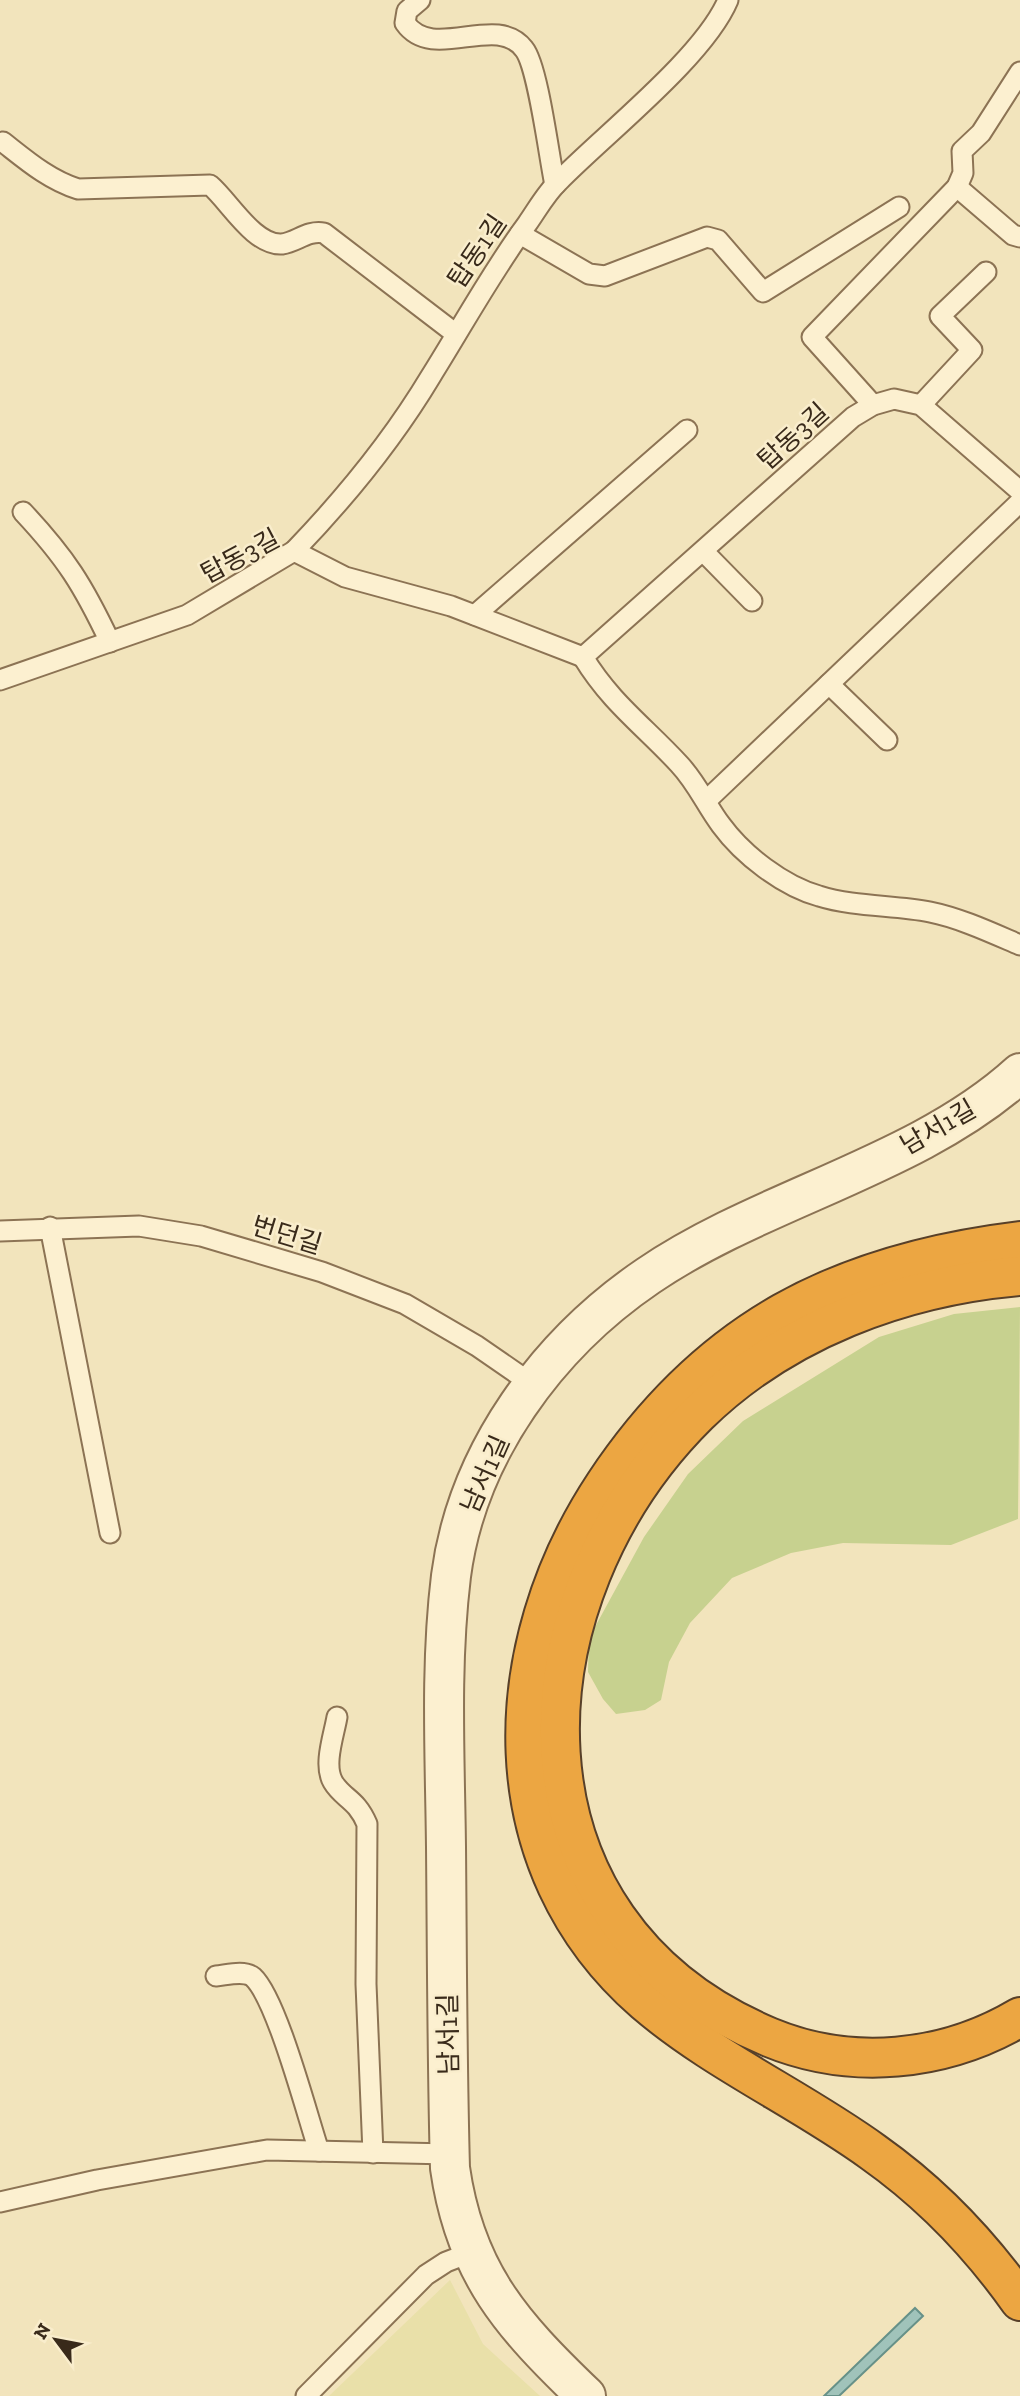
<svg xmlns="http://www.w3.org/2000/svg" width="1020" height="2396" viewBox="0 0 1020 2396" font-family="'Zilla Slab','Noto Sans KR',serif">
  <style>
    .farmland { fill: #e9e0a9 }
    .green { fill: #c7d18f }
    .water { fill: #a0c3ba; stroke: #679188; stroke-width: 2 }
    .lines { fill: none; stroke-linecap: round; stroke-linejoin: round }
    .lane-casing { stroke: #8c7354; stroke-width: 23 }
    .street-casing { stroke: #8c7354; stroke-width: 42 }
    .highway-casing { stroke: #584029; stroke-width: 42 }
    .lane { stroke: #fcf0d0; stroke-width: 19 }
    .street { stroke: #fcf0d0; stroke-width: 38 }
    .highway { stroke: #eca642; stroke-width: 38 }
    .labels { text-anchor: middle; stroke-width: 5; stroke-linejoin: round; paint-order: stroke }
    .street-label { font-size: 26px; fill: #392a1a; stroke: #f9edcc }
  </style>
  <rect width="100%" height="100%" fill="#f2e4bc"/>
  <path class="farmland" d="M450,2280L483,2344L540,2396H329Z"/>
  <path class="green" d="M1020,1307L1018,1519L951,1545L843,1543L791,1553L732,1578L690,1623L669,1662L661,1700L645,1710L616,1714L603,1699L588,1672L589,1638L644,1537L688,1474L743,1421L879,1337L954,1314Z"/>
  <path class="water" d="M915,2308L923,2316L839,2396H824Z"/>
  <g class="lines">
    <defs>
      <g id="lane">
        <path d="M420,0L407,11L405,23C433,63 496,12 524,49C538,66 549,157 555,185"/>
        <path d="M3,142C26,160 49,180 78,189L210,185C229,201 254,246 282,244C297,242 307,230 324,233L456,334"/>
        <path d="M957,187L1013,235L1020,237"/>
        <path d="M520,234L589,274L605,276L707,237L718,240L763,292L899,207"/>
        <path d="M873,405L812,337L957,187L963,173L962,151L981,133L1020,72"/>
        <path d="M921,405L972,350L940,316L986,272"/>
        <path d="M23,512C66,558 83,585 110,642"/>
        <path d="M294,551C346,497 392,441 431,376C463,325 491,273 527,224C537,210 546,193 559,181C605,134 704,57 728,0"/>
        <path d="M704,552L752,601"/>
        <path d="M475,615L687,430"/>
        <path d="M583,657C611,703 644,726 679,764C697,783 706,805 721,825C743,855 783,886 819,896C854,907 894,905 930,912C960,918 992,933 1020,945"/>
        <path d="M0,680L187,615L294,551L345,577L451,606L583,657L853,417L873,405L894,399L921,405L1020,491"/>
        <path d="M829,684L887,740"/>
        <path d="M707,800L1020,502"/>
        <path d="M50,1227L110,1533"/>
        <path d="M0,1231L139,1226L201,1236L322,1272L405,1304L477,1346L532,1384"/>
        <path d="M337,1717C334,1735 323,1765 333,1782C343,1799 356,1798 367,1824L366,1984L373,2153"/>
        <path d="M216,1976C227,1975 244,1970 253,1977C277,1999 307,2115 319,2151"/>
        <path d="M0,2202L97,2180L267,2150L450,2154"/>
        <path d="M306,2396L426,2275L446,2262L472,2252"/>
      </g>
      <path id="street" d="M586,2396C512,2325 465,2273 450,2168C447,2061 447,1954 446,1847C445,1757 440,1666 451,1576C467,1453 548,1344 648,1276C762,1198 918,1166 1020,1073"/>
      <g id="highway">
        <path d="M1020,1241C839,1263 708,1329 605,1484C497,1647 488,1865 645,2002C714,2061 800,2099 873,2152C931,2193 979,2243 1020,2301"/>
        <path d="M1020,1276C902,1286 784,1330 698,1414C509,1601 497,1923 769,2037C851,2071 944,2062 1020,2017"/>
      </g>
    </defs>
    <use href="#lane" class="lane-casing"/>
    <use href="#street" class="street-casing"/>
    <use href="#highway" class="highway-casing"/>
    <use href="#lane" class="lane"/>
    <use href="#street" class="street"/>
    <use href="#highway" class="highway"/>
  </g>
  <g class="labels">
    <g class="street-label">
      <text transform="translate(477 251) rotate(-56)" y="9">탑동1길</text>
      <text transform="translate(793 436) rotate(-42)" y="9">탑동3길</text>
      <text transform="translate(240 556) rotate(-28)" y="9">탑동3길</text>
      <text transform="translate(938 1127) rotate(-30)" y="9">남서1길</text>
      <text transform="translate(287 1235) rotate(17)" y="9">번던길</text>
      <text transform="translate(485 1474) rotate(-66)" y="9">남서1길</text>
      <text transform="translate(448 2034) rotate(-91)" y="9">남서1길</text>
    </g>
  </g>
  <g transform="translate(56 2340) rotate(302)" stroke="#f9edcc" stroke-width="5" paint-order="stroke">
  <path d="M0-5L12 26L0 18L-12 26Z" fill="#392a1a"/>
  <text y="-10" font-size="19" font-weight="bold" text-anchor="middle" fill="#392a1a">N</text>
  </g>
</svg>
